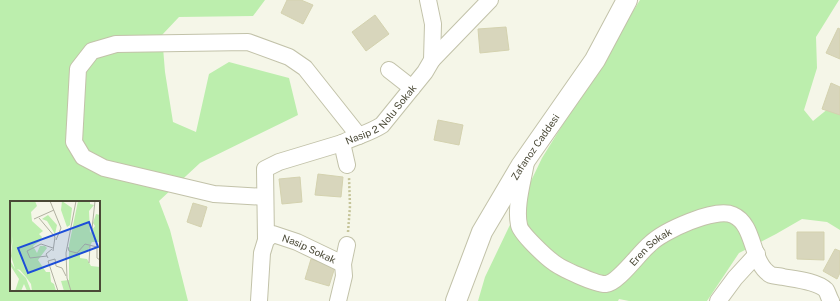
<svg xmlns="http://www.w3.org/2000/svg" width="840" height="301" viewBox="0 0 840 301" font-family="'Public Sans',sans-serif">
  <style>
    .green { fill: #bceead; fill-rule: evenodd }
    .building { fill: #d8d6bc; stroke: #d4d2af }
    .lines { fill: none; stroke-linecap: round; stroke-linejoin: round }
    .minor-casing { stroke: #c2c2a9; stroke-width: 18 }
    .tertiary-casing { stroke: #c2c2a9; stroke-width: 22 }
    .path { stroke: #c5c499; stroke-width: 2.5; stroke-dasharray: 2 2; stroke-linecap: butt }
    .minor { stroke: #fff; stroke-width: 16 }
    .tertiary { stroke: #fff; stroke-width: 20 }
    .labels { text-anchor: middle; stroke-width: 4; stroke-linejoin: round; paint-order: stroke }
    .street-label { font-size: 10px; fill: #4a4936; stroke: #fff }
    .inset-road { fill: none; stroke: #b1b1a1; stroke-width: 1 }
    .view { fill: #1d4ed8; fill-opacity: 0.15; stroke: #1d4ed8; stroke-width: 2 }
    .inset-edge { fill: none; stroke: #4a4936; stroke-width: 2 }
  </style>
  <rect width="100%" height="100%" fill="#f5f6e8"/>
  <g class="green">
    <path d="M0,0H265L253,16L179,17L162,35L165,72L173,122L196,132L209,74L229,62L289,78L298,115L200,163L159,201L170,230L188,301H0ZM11,202H99V290H11Z"/>
    <path d="M640,0H839L816,37L817,68L804,110L813,121L840,99V230L827,222L802,219L776,234L739,253L707,301H629L619,299L618,301H478L485,277L542,158Z"/>
  </g>
  <g class="building">
    <path d="M287,0H301L313,5L303,24L281,13Z"/>
    <path d="M375,15L389,34L366,51L352,32Z"/>
    <path d="M506,27L509,50L480,53L478,29Z"/>
    <path d="M838,28L840,29V59L826,53Z"/>
    <path d="M831,83L840,87V115L822,109Z"/>
    <path d="M438,120L463,125L459,145L434,140Z"/>
    <path d="M318,174L343,177L341,197L315,195Z"/>
    <path d="M300,177L302,202L282,204L279,179Z"/>
    <path d="M193,203L207,207L201,227L187,222Z"/>
    <path d="M797,232H824V260L797,259Z"/>
    <path d="M835,249L840,251V273L837,279L823,271Z"/>
    <path d="M311,259L335,267L329,286L305,279Z"/>
  </g>
  <g class="lines">
    <defs>
      <g id="minor">
        <path d="M432,60L490,0"/>
        <path d="M389,70L412,88"/>
        <path id="s1" d="M526,162C523,181 515,206 519,225C520,233 546,257 553,262C560,268 597,285 606,284C618,283 639,253 650,244C663,231 715,207 733,215C756,225 750,263 771,275C774,276 779,276 783,277C794,279 817,281 826,290C828,293 829,298 831,301"/>
        <path id="s2" d="M347,165L342,143C356,136 370,133 382,125L425,72L432,60L433,24L428,0"/>
        <path d="M265,197L214,194L104,168L83,157L74,142L78,69L92,51L116,44L248,42L289,57L305,68L359,136"/>
        <path d="M266,240L265,169L279,162L342,143"/>
        <path id="s3" d="M259,301L262,253L266,240L273,234L297,242L343,264"/>
        <path d="M338,301L344,276L343,264L347,245"/>
        <path d="M718,301L735,278L757,254"/>
      </g>
      <g id="tertiary">
        <path id="s4" d="M456,301L482,232L521,166L595,60L627,0"/>
      </g>
    </defs>
    <use href="#minor" class="minor-casing"/>
    <use href="#tertiary" class="tertiary-casing"/>
    <path class="path" d="M348,232L350,206L349,177"/>
    <use href="#minor" class="minor"/>
    <use href="#tertiary" class="tertiary"/>
  </g>
  <g class="labels">
    <g class="street-label">
      <text dy="4" stroke="none"><textPath href="#s2" startOffset="72">Nasip 2 Nolu Sokak</textPath></text>
      <text dy="4" stroke="none"><textPath href="#s4" startOffset="174">Zafanoz Caddesi</textPath></text>
      <text dy="4" stroke="none"><textPath href="#s1" startOffset="231">Eren Sokak</textPath></text>
      <text dy="4" stroke="none"><textPath href="#s3" startOffset="110">Nasip Sokak</textPath></text>
    </g>
  </g>
  <g transform="translate(10 201)">
    <rect width="90" height="90" fill="#f5f6e8"/>
    <path d="M0,0H25L27,5L21,11L22,20L33,30L29,33L32,36L30,40L23,45L27,52L30,45H35L37,47L28,59L36,71H40L41,81L44,83L46,90H22L21,83L16,76L10,69L7,68L16,77L21,90H17L14,83L11,90H5L9,78L0,64V57L1,61L5,68L1,55L3,35L0,53ZM52,0L62,7L60,24L57,26L51,9ZM68,0H80V3L84,4L79,10L80,32L85,25L83,22L86,13L90,14L89,41H82L77,51L70,53V57L77,58L81,65L90,66V90H54L51,80L59,79V44ZM38,14L47,24L45,33L37,20L32,18Z" fill="#bceead"/>
    <path class="inset-road" d="M40,0L51,27L46,39M29,17L45,36L43,50M24,18L44,9M82,28L85,0M58,46L59,50L67,52L75,43L87,46V57L90,59M37,55L20,57L17,50L31,43L43,47M38,57L36,53L42,48M45,58L38,60L48,90M45,58L46,65L52,67L56,75M79,62L80,45M61,90L57,77L56,52L66,0"/>
    <path class="view" d="M79,21L88,46L18,72L8,47Z"/>
    <rect width="90" height="90" class="inset-edge"/>
  </g>
</svg>
